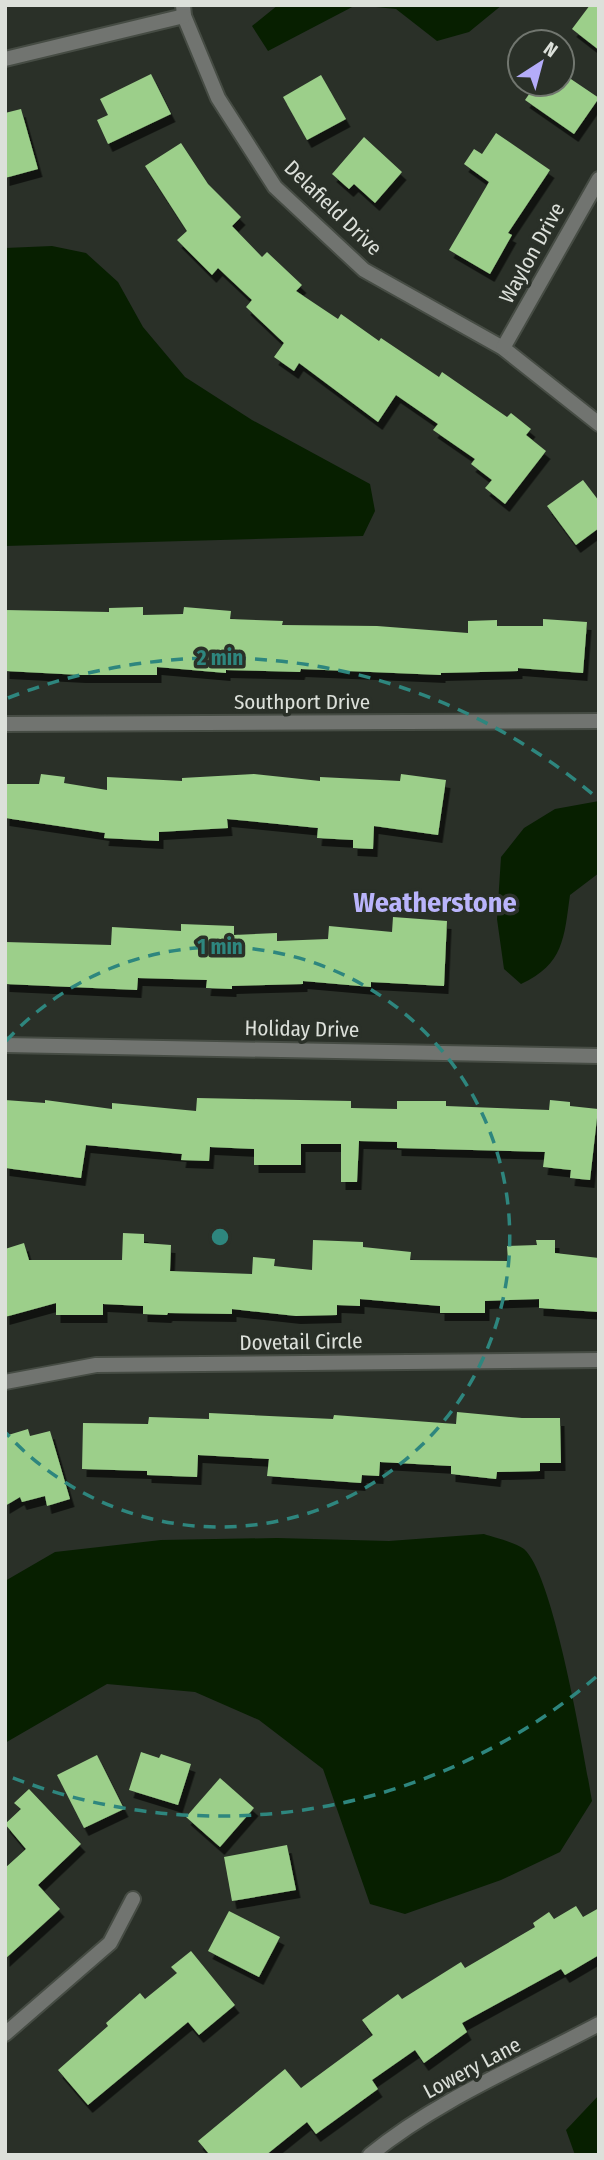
<svg xmlns="http://www.w3.org/2000/svg" width="604" height="2160" viewBox="0 0 604 2160" font-family="'Fira Sans Condensed',sans-serif">
  <style>
    .water { fill: #071f00 }
    .building { fill: #9ccf8a; filter: url(#shadow) }
    .lines { fill: none; stroke-linecap: round; stroke-linejoin: round }
    .street-casing { stroke: #464c44; stroke-width: 18 }
    .street { stroke: #717470; stroke-width: 14 }
    .ring { fill: none; stroke: #2e867e; stroke-width: 3.5; stroke-dasharray: 12 9 }
    .labels { text-anchor: middle; stroke-width: 7; stroke-linejoin: round; paint-order: stroke }
    .street-label { font-size: 21px; fill: #dce0da; stroke: #2a3028 }
    .district-label { font-size: 28px; font-weight: bold; fill: #bab4fb; stroke: #2a3028 }
    .centre { fill: #2e867e; stroke: #2a3028; stroke-width: 3.5 }
    .ring-label { font-size: 21px; text-anchor: middle; font-weight: bold; fill: #2e867e; stroke: #2a3028; stroke-width: 7; stroke-linejoin: round; paint-order: stroke }
  </style>
  <defs>
    <filter id="shadow"><feDropShadow dx="4.5" dy="8" stdDeviation="0" flood-color="#0009"/></filter>
  </defs>
  <rect width="100%" height="100%" fill="#2a3028"/>
  <g class="water">
    <path d="M278,5H502L469,32L437,41L396,9L356,5L268,51L252,26Z"/>
    <path d="M52,246L86,253L118,282L143,327L185,377L252,420L370,484L375,511L363,536L5,546V248Z"/>
    <path d="M599,801V873L570,895C564,938 564,964 521,984L504,969L497,919L501,857L524,828L555,809Z"/>
    <path d="M484,1534C495,1538 515,1542 524,1549C554,1575 584,1756 592,1801L560,1852L501,1880L405,1914L370,1904L323,1769L259,1720L195,1692L107,1684L5,1743V1581L55,1552L161,1540L277,1538L389,1541Z"/>
    <path d="M599,2095V2155H575L566,2130Z"/>
  </g>
  <g class="building">
    <path d="M590,5H599V50L572,29Z"/>
    <path d="M562,73L599,98L574,134L525,100L536,84H562Z"/>
    <path d="M151,74L171,114L108,144L97,120L108,115L100,99Z"/>
    <path d="M321,75L346,119L307,140L283,97Z"/>
    <path d="M21,109L38,169L5,178V113Z"/>
    <path d="M496,133L550,170L508,233L512,235L490,274L449,250L489,182L464,164L474,149L482,154Z"/>
    <path d="M364,137L402,172L375,203L354,184L349,189L332,174Z"/>
    <path d="M181,143L208,184L241,217L232,226L262,257L267,252L302,285L296,291L338,319L341,314L379,341L381,338L439,377L442,372L507,417L511,413L531,429L526,435L546,451L505,504L485,488L492,480L471,464L475,459L433,430L438,424L396,395L378,422L299,363L294,371L274,357L284,343L246,307L252,300L218,268L212,275L177,240L187,231L145,166Z"/>
    <path d="M583,480L599,501V528L576,545L547,506Z"/>
    <path d="M143,607V615L183,614L184,607L231,611L230,619L283,621L282,625L377,626L468,633V621L497,620V626H543V619L587,622L583,673L518,668V671L441,673V675L301,669L300,672L226,670V673L157,667V675H81L5,671V610L109,612V608Z"/>
    <path d="M41,774L65,777L64,783L107,790V777L182,781V778L254,774L320,781V777L400,781L401,774L446,780L438,835L374,826L373,849L353,848V840L317,838L318,828L227,819L228,828L159,832V841L104,838L105,833L5,818V784H39Z"/>
    <path d="M393,917L447,921L444,986L371,982V987L303,981V984L232,986V989L206,988L207,980L138,978L137,990L5,984V942L111,945L112,927L181,931V924L234,926V935L277,933V941L328,939L329,926L392,932Z"/>
    <path d="M197,1098L351,1101V1108L397,1109V1101H446V1106L549,1110L550,1100L570,1102V1106L598,1109L590,1180L570,1178L571,1170L543,1167L545,1152L397,1148V1142L359,1141L357,1182H341V1144H301V1165H254V1149L210,1147L209,1161L181,1160L182,1154L86,1145L81,1178L5,1168V1100L45,1103V1100L112,1109V1103L196,1111Z"/>
    <path d="M123,1233L144,1234V1243L171,1245L170,1271L252,1274L253,1257L275,1259L274,1266L312,1270L313,1240L363,1242V1247L411,1252L410,1260L508,1261L507,1246L537,1245L536,1240H555V1253L599,1258V1312L539,1308V1299L485,1301V1313H440V1306L360,1299V1306L337,1305V1315L296,1316L232,1309V1314L168,1313L167,1315L143,1314V1306L103,1304V1315H56V1303L5,1317V1249L24,1243L29,1260H122Z"/>
    <path d="M457,1412L522,1418H560L561,1463H540V1471L497,1472L496,1479L451,1474V1466L380,1462L379,1476L362,1475L361,1483L267,1476L269,1459L198,1455L197,1477L147,1475V1471L82,1469L83,1423L148,1424L149,1417L209,1419V1413L333,1419L334,1415L456,1424Z"/>
    <path d="M28,1429L30,1436L50,1431L70,1499L47,1506L45,1496L22,1502L20,1497L5,1506V1436Z"/>
    <path d="M141,1752L159,1758L161,1754L191,1764L178,1805L129,1790Z"/>
    <path d="M97,1755L124,1809L84,1828L57,1775Z"/>
    <path d="M220,1778L254,1808L220,1847L186,1817Z"/>
    <path d="M29,1789L81,1844L38,1885L60,1909L5,1959V1868L26,1849L5,1824L21,1809L14,1803Z"/>
    <path d="M287,1845L296,1890L232,1901L224,1857Z"/>
    <path d="M576,1906L583,1917L599,1908V1955L565,1975L561,1969L462,2023L467,2032L424,2063L415,2050L372,2080L378,2089L316,2134L307,2122L266,2155H210L198,2141L285,2069L301,2088L373,2035L362,2020L398,1994L402,1999L461,1962L465,1968L535,1927L533,1923L549,1912L554,1919Z"/>
    <path d="M229,1911L280,1937L259,1977L208,1951Z"/>
    <path d="M191,1951L235,2005L199,2035L188,2022L88,2105L58,2070L108,2026L106,2023L140,1993L145,1999L177,1973L171,1967Z"/>
  </g>
  <g class="lines">
    <defs>
      <g id="street">
        <path d="M183,5L184,16L218,98L275,187L364,270L503,348L599,424"/>
        <path d="M5,59L184,16"/>
        <path d="M503,348L599,179"/>
        <path d="M5,724L599,721"/>
        <path d="M5,1045L599,1056"/>
        <path d="M5,1382L96,1365L599,1360"/>
        <path d="M5,2034L110,1943L133,1899"/>
        <path d="M370,2155C437,2100 522,2065 599,2024"/>
      </g>
    </defs>
    <use href="#street" class="street-casing"/>
    <use href="#street" class="street"/>
  </g>
  <g class="ring">
    <path d="M6 1041A290 290 0 1 1 6 1433"/>
    <path d="M596 1677A579 579 0 0 1 8 1776M8 698A579 579 0 0 1 596 797"/>
  </g>
  <g class="labels">
    <g class="street-label">
      <text transform="translate(333 208) rotate(44)" y="7">Delafield Drive</text>
      <text transform="translate(532 253) rotate(-61)" y="7">Waylon Drive</text>
      <text x="302" y="709">Southport Drive</text>
      <text transform="translate(302 1029) rotate(1)" y="7">Holiday Drive</text>
      <text transform="translate(301 1342) rotate(-1)" y="7">Dovetail Circle</text>
      <text transform="translate(472 2068) rotate(-28)" y="7">Lowery Lane</text>
    </g>
    <g class="district-label">
      <text x="435" y="912">Weatherstone</text>
    </g>
  </g>
  <circle cx="220" cy="1237" r="10" class="centre"/>
  <g class="ring-label">
    <text x="220" y="665">2 min</text>
    <text x="220" y="954">1 min</text>
  </g>
  <rect width="604" height="2160" fill="none" stroke="#dce0da" stroke-width="14"/>
  <g transform="translate(541 63) rotate(36)"><circle r="33" fill="#2a3028" stroke="#71766f" stroke-width="2"/>
  <path d="M0-5L12 26L0 18L-12 26Z" fill="#b4acf9"/>
  <text y="-10" font-size="19" font-weight="bold" text-anchor="middle" fill="#dce0da">N</text>
  </g>
</svg>
